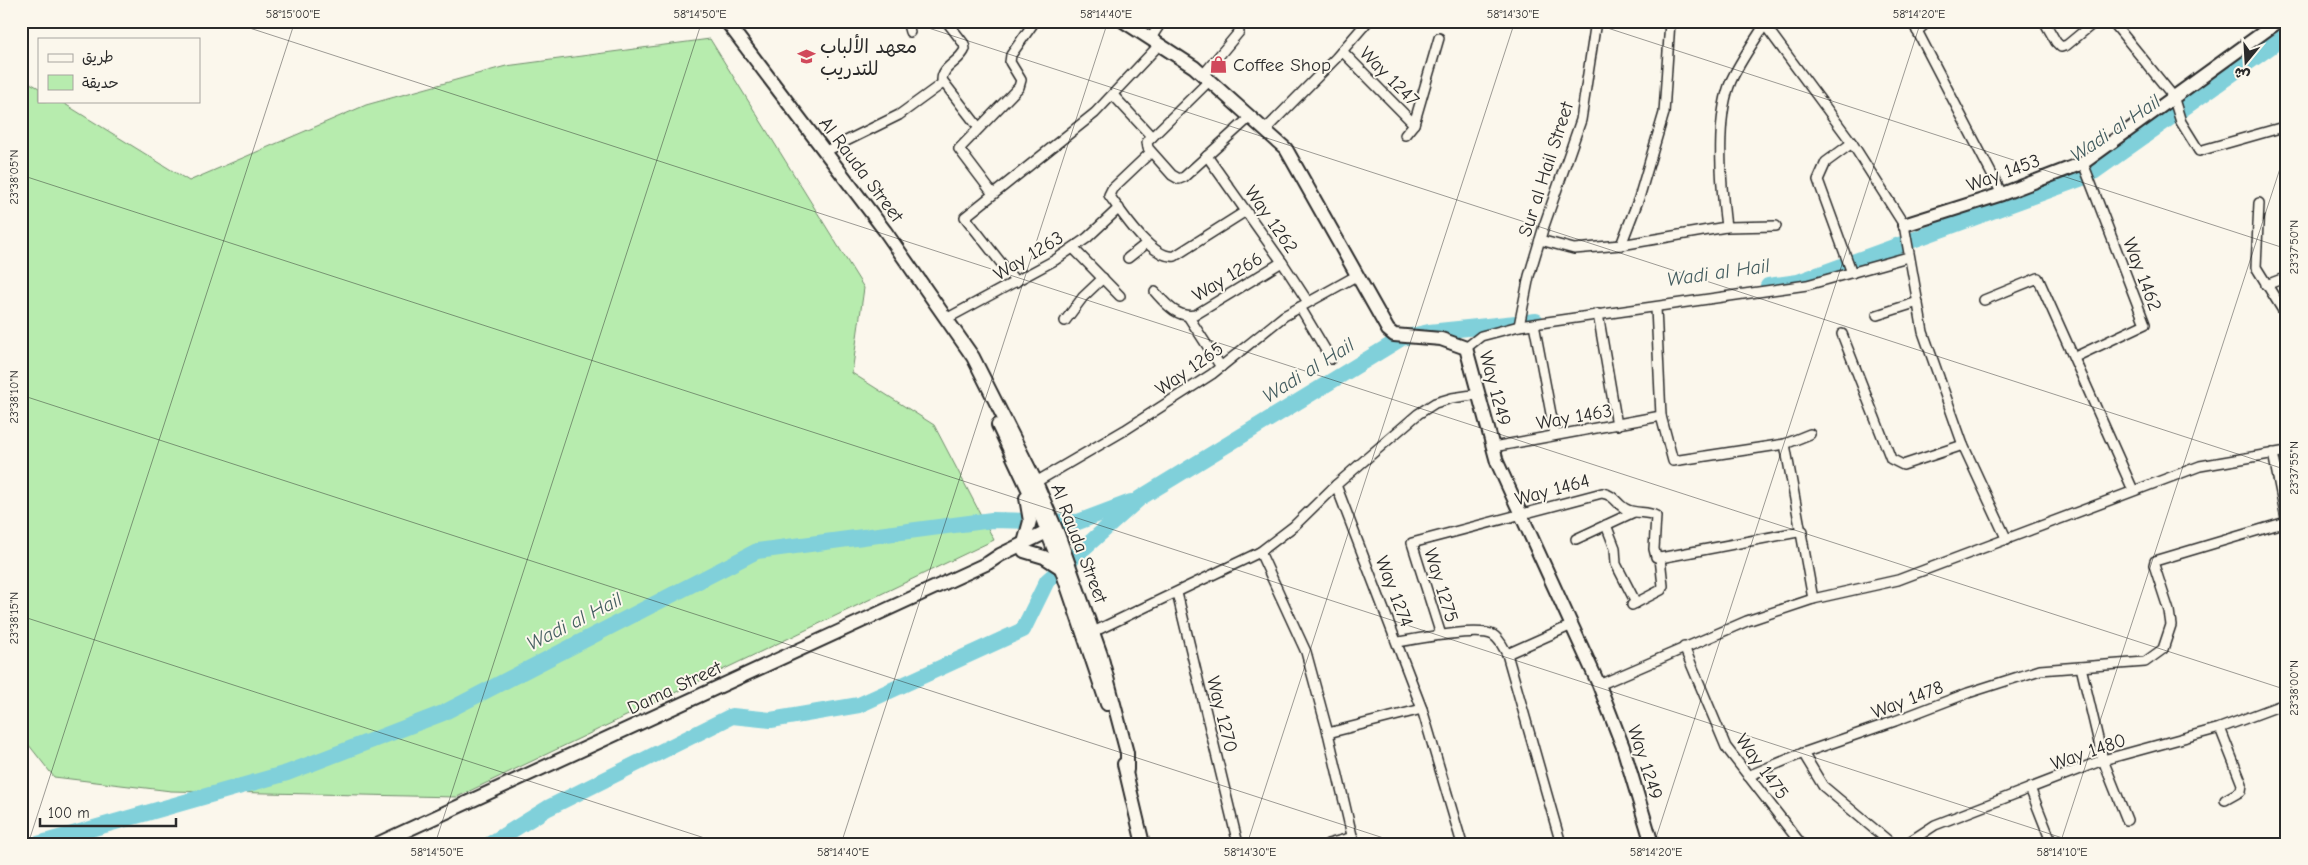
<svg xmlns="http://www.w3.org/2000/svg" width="2308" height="865" viewBox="0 0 2308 865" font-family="'Comic Neue','Playpen Sans Arabic',sans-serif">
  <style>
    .green { fill: #b7ecae; stroke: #718c6c }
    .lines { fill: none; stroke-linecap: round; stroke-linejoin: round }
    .river { stroke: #80d0da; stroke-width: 16 }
    .street-casing { stroke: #2b2b2b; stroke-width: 12 }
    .secondary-casing { stroke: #2b2b2b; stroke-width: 16 }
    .street { stroke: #fbf7ec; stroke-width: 9 }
    .secondary { stroke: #fbf7ec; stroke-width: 12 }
    .ticks { fill: none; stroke: #2b2b2b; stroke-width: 1; stroke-opacity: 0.45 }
    .labels { text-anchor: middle; stroke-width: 4; stroke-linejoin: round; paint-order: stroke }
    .poi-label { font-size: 19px; fill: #2b2b2b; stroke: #fbf7ec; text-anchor: start }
    .street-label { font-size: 19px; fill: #2b2b2b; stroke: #fbf7ec }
    .water-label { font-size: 20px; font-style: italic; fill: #445d60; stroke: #fbf7ec }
    .neatline { fill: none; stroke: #2b2b2b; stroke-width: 2 }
    .ticks-label { font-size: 12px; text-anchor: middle; fill: #2b2b2b }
  </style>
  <rect width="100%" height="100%" fill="#fbf7ec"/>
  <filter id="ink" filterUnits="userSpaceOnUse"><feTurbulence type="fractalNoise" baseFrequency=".02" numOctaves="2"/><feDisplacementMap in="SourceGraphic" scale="10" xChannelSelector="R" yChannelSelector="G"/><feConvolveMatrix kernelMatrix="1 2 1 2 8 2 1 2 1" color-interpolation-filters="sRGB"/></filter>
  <g filter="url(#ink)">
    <path class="green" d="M710,39L864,288L852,373L934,425L994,540L457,797L171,791L54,777L21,735V78L39,88V101H60L189,181L366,105L506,66Z"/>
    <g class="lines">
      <g class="river">
        <path d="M1768,286L1798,282L2088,176L2287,35"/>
        <path d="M38,844L287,773L443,713L757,551L992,520L1078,522L1131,502"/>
        <path d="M490,844L548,808L732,716L771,720L859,705L1023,630L1047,581L1140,498L1402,338L1429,332L1536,321"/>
      </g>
      <defs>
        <g id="street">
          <path d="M907,21L910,32"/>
          <path d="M1762,21L1852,143L1904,225L1923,332L1963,445L2007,540"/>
          <path d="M1912,21L2002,194"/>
          <path d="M2044,21L2056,42L2061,47L2067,45L2096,21"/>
          <path d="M2112,21L2173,96L2181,122L2199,151L2287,126"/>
          <path d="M948,23L964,44L965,49C960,62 942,66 942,80L979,128"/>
          <path d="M1917,31L1929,21"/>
          <path d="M1151,38L1162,21"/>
          <path d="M1342,51L1414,124"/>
          <path d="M1203,75L1239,32"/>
          <path d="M1209,81L1147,142L1148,148L1172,175L1179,179L1184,177L1249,118"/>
          <path d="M1113,95L1152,137"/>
          <path d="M1265,130L1336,58L1368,21"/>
          <path d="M1405,135L1414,124L1439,38"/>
          <path d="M826,151L899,115L943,83"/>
          <path d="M1151,152L1112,189L1109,195C1122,213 1152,260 1175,256L1246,211"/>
          <path d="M1207,156L1282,262L1308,302"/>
          <path d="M993,194L959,149L1019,87L1021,80L1010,62L1011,55L1035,21"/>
          <path d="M2259,203L2256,267L2287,317"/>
          <path d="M1726,227C1721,186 1715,118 1731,81C1740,61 1754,42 1765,24"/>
          <path d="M1540,240L1574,249L1621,245L1726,227L1776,226"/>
          <path d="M1621,245L1639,198L1664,113L1670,21"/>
          <path d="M1073,248L1120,296"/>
          <path d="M1128,258L1147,243"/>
          <path d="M1852,273L1818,180L1826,162L1852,143"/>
          <path d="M1016,282L965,217L1095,113L1160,44"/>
          <path d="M2266,285L2287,277"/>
          <path d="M1155,292C1166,304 1177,318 1195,315L1282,262"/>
          <path d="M1984,300L2038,278L2133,490"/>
          <path d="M1300,307L1331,359"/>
          <path d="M1656,308L1661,416L1673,461L1785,444L1810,434"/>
          <path d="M1598,314L1617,425"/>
          <path d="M1877,315L1918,302"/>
          <path d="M1188,316L1221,367"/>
          <path d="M946,319L1055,260L1087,238L1119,208"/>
          <path d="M1065,321L1083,297L1103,278"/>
          <path d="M1534,324L1555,435"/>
          <path d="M1519,326L1529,276L1544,226L1581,120L1596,21"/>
          <path d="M1842,334L1891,459L1903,465L1963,445"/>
          <path d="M1466,348L1481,336L1519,326L1807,285L1908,257"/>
          <path d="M2075,357L2145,324L2083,163"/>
          <path d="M1785,444L1813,599"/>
          <path d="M1493,447L1661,416"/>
          <path d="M2273,453L2287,523"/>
          <path d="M1036,482L1125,430L1212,374L1284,316L1356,276"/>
          <path d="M1336,485L1422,709L1462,844"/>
          <path d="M1606,525L1615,548L1616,564L1636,603"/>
          <path d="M1576,539L1634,512"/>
          <path d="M1260,552L1306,652L1328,733L1354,844"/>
          <path d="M1660,558L1803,531"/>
          <path d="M1177,593L1238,844"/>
          <path d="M1632,605L1661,590L1663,586L1660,558"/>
          <path d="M1089,634L1260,552L1294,526L1336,485L1418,414L1435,403L1452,398L1479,394"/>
          <path d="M1441,635L1412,543L1602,493C1616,495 1617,506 1628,510C1638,514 1647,511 1656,516L1654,549L1656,557L1660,558"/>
          <path d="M1398,642C1416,639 1478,627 1493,635C1500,639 1503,647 1507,654L1561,844"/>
          <path d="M1684,647L1726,747L1801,844"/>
          <path d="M1507,654L1572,625"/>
          <path d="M2081,667L2103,760L2127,820"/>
          <path d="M1599,685L1747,621L1813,599L1898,580L2200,466L2287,451"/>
          <path d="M2220,728L2242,784L2241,791L2225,800"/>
          <path d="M1328,733L1422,709"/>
          <path d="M1803,753L1823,786L1892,844"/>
          <path d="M1748,776L1803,753L1895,721L1968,693L2040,670L2145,662L2163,649L2171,625L2169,611L2154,565L2155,561L2286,522"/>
          <path d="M2030,788L2052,844"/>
          <path d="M1328,844L1353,837"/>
          <path d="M1906,844L1935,825L2103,760L2220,728L2287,703"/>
        </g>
        <g id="secondary">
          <path d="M726,21L885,231L973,357L1036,482L1058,534L1101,655L1127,753V770"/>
          <path d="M1123,21L1194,67L1286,149L1388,330L1394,335L1441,339L1466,348L1497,462L1599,685L1623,747L1652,844"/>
          <path d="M1904,225L2002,194L2083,163L2279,21"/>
          <path d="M998,425L1043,521L1061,568L1107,704"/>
          <path d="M1024,543L1030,521L1026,498"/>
          <path d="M1024,551L1044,557L1061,568"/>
          <path d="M1124,764L1143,844"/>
          <path d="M377,844L988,563L1000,555L1055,528"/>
        </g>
      </defs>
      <use href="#street" class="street-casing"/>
      <use href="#secondary" class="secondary-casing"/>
      <use href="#street" class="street"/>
      <use href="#secondary" class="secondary"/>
    </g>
  </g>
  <path class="ticks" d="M228,21L2287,690M907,21L2287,470M1586,21L2287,249M2264,21L2287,28M21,175L2081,844M21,395L1402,844M21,616L723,844M21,836L44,844M28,844L295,21M435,844L702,21M841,844L1108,21M1247,844L1515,21M1654,844L1921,21M2060,844L2287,147"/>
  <defs>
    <symbol id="school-bare" viewBox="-9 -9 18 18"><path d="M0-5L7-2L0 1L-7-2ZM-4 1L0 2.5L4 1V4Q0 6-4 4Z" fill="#d1495b" stroke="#fbf7ec" stroke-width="2.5" paint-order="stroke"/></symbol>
    <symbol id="shop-bare" viewBox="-9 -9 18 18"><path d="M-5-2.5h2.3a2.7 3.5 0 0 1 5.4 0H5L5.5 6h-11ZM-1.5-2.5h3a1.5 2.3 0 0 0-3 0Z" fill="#d1495b" stroke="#fbf7ec" stroke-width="2.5" paint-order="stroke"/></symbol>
  </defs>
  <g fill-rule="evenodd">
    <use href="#school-bare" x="794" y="44" width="25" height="25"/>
    <use href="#shop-bare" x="1206" y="52" width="25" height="25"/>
  </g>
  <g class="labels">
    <g class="poi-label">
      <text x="820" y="53">معهد الألباب<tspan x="820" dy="22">للتدريب</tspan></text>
      <text x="1233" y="71">Coffee Shop</text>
    </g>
    <g class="street-label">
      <text transform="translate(1390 76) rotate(45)" y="7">Way 1247</text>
      <text transform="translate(862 169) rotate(53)" y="7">Al Rauda Street</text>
      <text transform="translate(1545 169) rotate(-72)" y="7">Sur al Hail Street</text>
      <text transform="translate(2003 172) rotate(-20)" y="7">Way 1453</text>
      <text transform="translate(1272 219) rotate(55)" y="7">Way 1262</text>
      <text transform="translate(1028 255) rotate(-31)" y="7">Way 1263</text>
      <text transform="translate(2143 274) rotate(69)" y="7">Way 1462</text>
      <text transform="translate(1227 276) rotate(-31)" y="7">Way 1266</text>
      <text transform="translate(1189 368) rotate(-35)" y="7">Way 1265</text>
      <text transform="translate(1496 388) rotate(75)" y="7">Way 1249</text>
      <text transform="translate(1574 416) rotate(-10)" y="7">Way 1463</text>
      <text transform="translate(1552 489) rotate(-15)" y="7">Way 1464</text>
      <text transform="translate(1080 543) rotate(69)" y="7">Al Rauda Street</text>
      <text transform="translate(1442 585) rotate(73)" y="7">Way 1275</text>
      <text transform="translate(1395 591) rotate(69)" y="7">Way 1274</text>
      <text transform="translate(674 687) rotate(-25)" y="7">Dama Street</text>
      <text transform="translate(1907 699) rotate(-21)" y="7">Way 1478</text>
      <text transform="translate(1223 714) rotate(76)" y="7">Way 1270</text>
      <text transform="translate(2088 751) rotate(-19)" y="7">Way 1480</text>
      <text transform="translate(1646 762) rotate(72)" y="7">Way 1249</text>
      <text transform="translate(1763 766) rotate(54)" y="7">Way 1475</text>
    </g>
    <g class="water-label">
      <text transform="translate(2115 128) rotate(-34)" y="7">Wadi al Hail</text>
      <text transform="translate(1718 272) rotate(-8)" y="7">Wadi al Hail</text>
      <text transform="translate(1308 370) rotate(-32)" y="7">Wadi al Hail</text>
      <text transform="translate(574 621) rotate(-27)" y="7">Wadi al Hail</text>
    </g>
  </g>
  <rect width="2308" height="865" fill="none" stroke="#fbf7ec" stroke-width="55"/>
  <rect x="38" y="38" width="162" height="65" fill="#fbf7ec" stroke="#a8a59f"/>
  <rect x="48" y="54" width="25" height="8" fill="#fbf7ec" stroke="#a8a59f"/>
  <text x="82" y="62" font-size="15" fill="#2b2b2b">طريق</text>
  <rect x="48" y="75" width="25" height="15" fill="#b7ecae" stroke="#a8a59f"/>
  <text x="82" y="88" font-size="15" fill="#2b2b2b">حديقة</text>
  <g transform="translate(2246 62) rotate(198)" stroke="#fbf7ec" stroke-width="4" paint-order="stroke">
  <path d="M0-4L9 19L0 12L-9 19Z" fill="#2b2b2b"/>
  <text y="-8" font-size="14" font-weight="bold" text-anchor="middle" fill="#2b2b2b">ش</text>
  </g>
  <path d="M40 818v8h136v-8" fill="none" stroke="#2b2b2b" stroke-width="2.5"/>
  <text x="48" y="818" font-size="15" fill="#2b2b2b" stroke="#fbf7ec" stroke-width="4" paint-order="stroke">100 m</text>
  <rect x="28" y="28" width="2252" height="810" class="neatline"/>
  <g class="ticks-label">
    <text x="293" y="18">58°15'00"E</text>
    <text x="700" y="18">58°14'50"E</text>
    <text x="1106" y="18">58°14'40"E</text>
    <text x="1513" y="18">58°14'30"E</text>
    <text x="1919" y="18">58°14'20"E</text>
    <text transform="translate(14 177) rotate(-90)" y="4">23°38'05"N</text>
    <text transform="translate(2294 247) rotate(-90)" y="4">23°37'50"N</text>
    <text transform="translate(14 397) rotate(-90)" y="4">23°38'10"N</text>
    <text transform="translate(2294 468) rotate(-90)" y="4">23°37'55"N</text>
    <text transform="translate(14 618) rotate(-90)" y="4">23°38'15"N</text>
    <text transform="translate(2294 688) rotate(-90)" y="4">23°38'00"N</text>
    <text x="437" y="856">58°14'50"E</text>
    <text x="843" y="856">58°14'40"E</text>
    <text x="1250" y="856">58°14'30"E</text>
    <text x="1656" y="856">58°14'20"E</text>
    <text x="2062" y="856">58°14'10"E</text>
  </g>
</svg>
